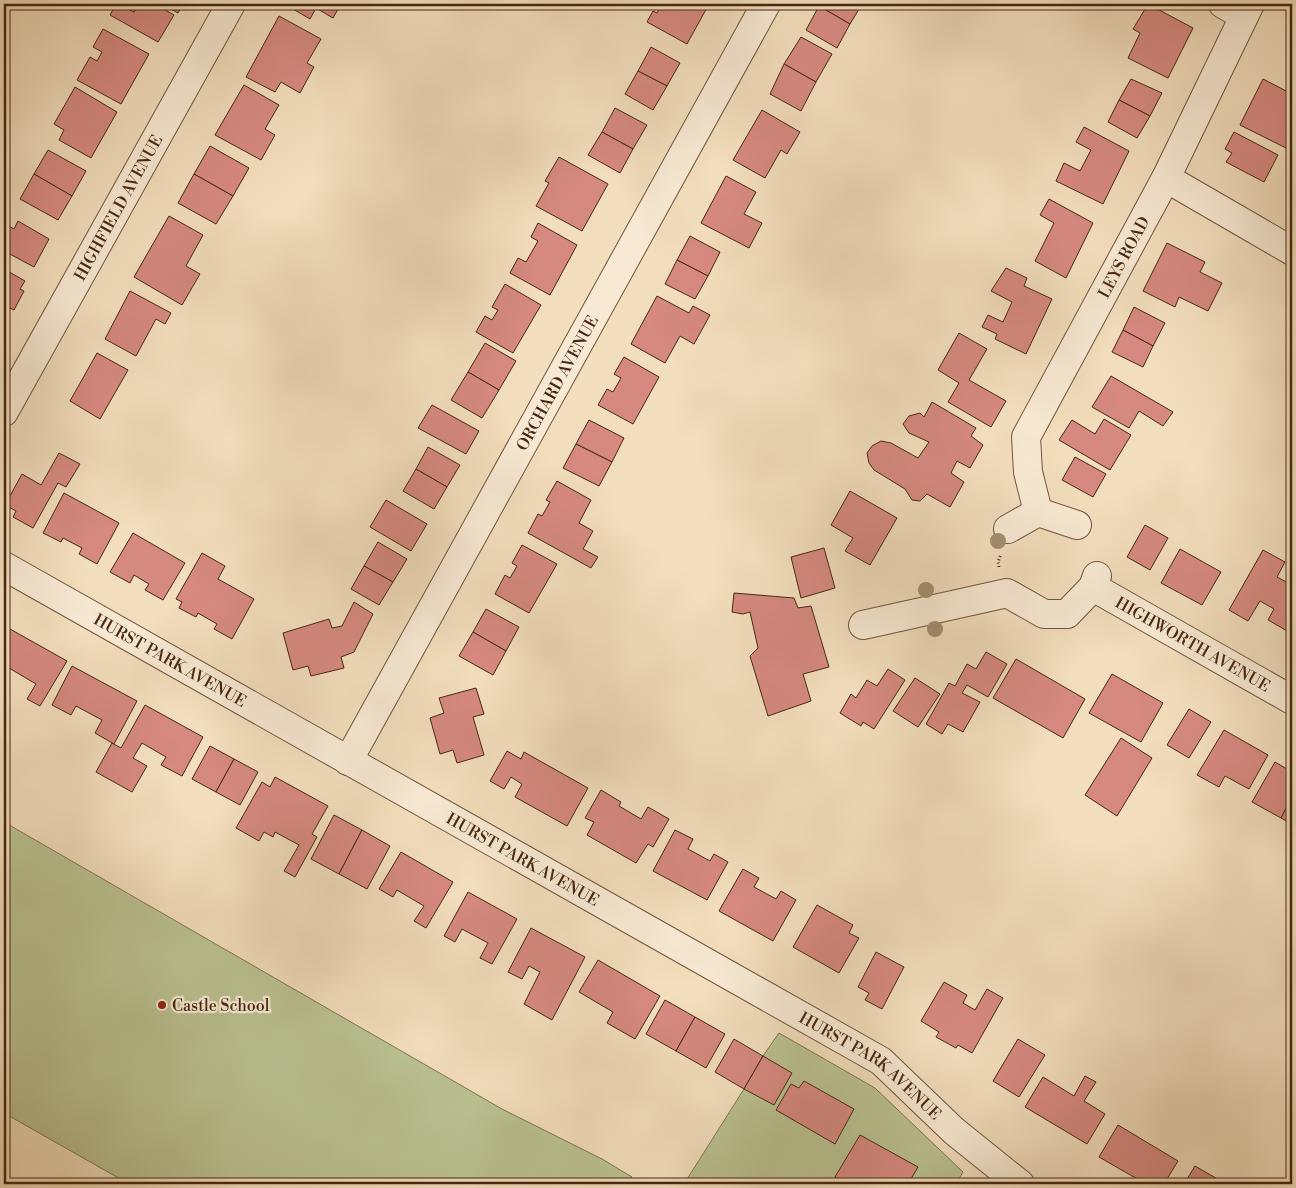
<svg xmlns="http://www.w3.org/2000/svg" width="1296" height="1188" viewBox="0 0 1296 1188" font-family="'Libre Bodoni',serif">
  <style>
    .green { fill: #bac191; stroke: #807451 }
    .building { fill: #d68981; stroke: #472811 }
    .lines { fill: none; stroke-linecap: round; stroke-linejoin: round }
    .minor-casing { stroke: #72553c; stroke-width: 30 }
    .path { stroke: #472811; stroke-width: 3; stroke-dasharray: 1 2.5; stroke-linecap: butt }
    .minor { stroke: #f7e9d3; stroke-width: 28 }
    .tree { fill: #a48e70 }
    .poi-dot { fill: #8f2418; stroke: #f7e9d3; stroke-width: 2 }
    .labels { text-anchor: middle; stroke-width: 4.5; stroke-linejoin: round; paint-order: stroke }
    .street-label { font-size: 16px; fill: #472811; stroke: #f7e9d3 }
    .poi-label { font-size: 16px; fill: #472811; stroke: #f7e9d3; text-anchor: start }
  </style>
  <rect width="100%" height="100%" fill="#f2ddbc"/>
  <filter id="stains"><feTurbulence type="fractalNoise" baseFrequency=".004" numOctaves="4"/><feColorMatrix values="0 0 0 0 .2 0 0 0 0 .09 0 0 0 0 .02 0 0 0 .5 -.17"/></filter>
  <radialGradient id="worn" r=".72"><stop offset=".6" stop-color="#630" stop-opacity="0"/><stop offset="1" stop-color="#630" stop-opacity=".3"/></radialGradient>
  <g class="green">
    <path d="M4,822L502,1109L602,1159L632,1177L628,1184H129L4,1113Z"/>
    <path d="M779,1033L875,1088L963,1172L956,1184H684L744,1089L763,1056Z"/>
  </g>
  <g class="building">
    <path d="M116,4H119L134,12L138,4H155L174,15L158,42L110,15Z"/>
    <path d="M162,4H183L178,13Z"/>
    <path d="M289,4H341L333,18L316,8L310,19L288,6Z"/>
    <path d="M662,4H709L687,44L647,22L653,11L657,13Z"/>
    <path d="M821,4H862L850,24L819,6Z"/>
    <path d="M1148,4L1193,28L1168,78L1128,58L1140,33L1133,29Z"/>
    <path d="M819,6L850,24L837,48L806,30Z"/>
    <path d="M279,16L321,39L307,63L314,67L300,93L281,82L275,92L246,77Z"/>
    <path d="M103,29L149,54L121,104L77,80L90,57L97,61L102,52L93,47Z"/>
    <path d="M801,37L832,54L816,82L784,64Z"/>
    <path d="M651,47L680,63L667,86L638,71Z"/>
    <path d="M784,64L816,82L801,111L770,94Z"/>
    <path d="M638,71L667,86L653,110L625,94Z"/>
    <path d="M1131,79L1162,93L1150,116L1119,100Z"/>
    <path d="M1263,79L1292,94V124L1289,130L1292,131V151L1240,125Z"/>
    <path d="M244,85L279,105L265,129L275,135L261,160L215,135Z"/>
    <path d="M75,87L117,112L91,158L59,140L64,130L54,124Z"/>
    <path d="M1119,100L1150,116L1137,138L1108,122Z"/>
    <path d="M615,108L647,125L633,149L602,132Z"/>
    <path d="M762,110L800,132L787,154L781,150L765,178L733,160Z"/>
    <path d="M1084,127L1129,151L1103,204L1056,181L1064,163L1080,171L1091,150L1076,142Z"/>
    <path d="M602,132L633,149L620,173L588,155Z"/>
    <path d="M1234,132L1278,155L1264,182L1226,162L1232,153L1225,149Z"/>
    <path d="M210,146L249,168L233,196L194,174Z"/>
    <path d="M48,150L86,171L72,196L34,174Z"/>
    <path d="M559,157L608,184L582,231L536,206L549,183L545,181Z"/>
    <path d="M34,174L72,196L58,220L20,199Z"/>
    <path d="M194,174L233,196L216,224L178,203Z"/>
    <path d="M726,176L756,192L744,214L762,223L749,248L701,223Z"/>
    <path d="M1049,199L1093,223L1066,278L1035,261L1054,223L1040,215Z"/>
    <path d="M169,216L203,235L186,266L200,274L182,305L134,277Z"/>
    <path d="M18,221L49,239L34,267L8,253L4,258V223L14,229Z"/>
    <path d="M538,223L577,245L550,295L510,273L518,258L526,262L538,241L531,237Z"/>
    <path d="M690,236L720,252L708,276L677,260Z"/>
    <path d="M1167,243L1205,262L1200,272L1222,283L1208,311L1179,297L1175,307L1143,291Z"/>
    <path d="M677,260L708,276L695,299L665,284Z"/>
    <path d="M1006,268L1027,278L1024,286L1052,299L1026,354L995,339L997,334L982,327L988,315L1003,322L1012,302L991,291Z"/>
    <path d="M4,269L25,281L20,289L24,291L14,310L4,305Z"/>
    <path d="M505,284L541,305L513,353L476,332L485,316L492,320L498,310L492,307Z"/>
    <path d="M130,291L171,313L165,324L156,319L136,356L105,339Z"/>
    <path d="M657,296L689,313L693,306L710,315L694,344L680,336L665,363L631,344Z"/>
    <path d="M1134,307L1165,323L1153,346L1123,330Z"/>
    <path d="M1123,330L1153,346L1143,367L1112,352Z"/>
    <path d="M959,333L987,349L969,380L1006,401L991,427L948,402L959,383L938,370Z"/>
    <path d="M485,343L516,361L499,390L468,372Z"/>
    <path d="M97,353L128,370L100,419L70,401Z"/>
    <path d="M624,357L659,377L633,424L598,405L607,389L613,392L621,378L614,374Z"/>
    <path d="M468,372L499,390L482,418L451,400Z"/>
    <path d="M1111,376L1173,412L1163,426L1139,411L1129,428L1092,407Z"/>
    <path d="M932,402L976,428L971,436L983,445L970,468L957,461L951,473L964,482L950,507L927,494L920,501L912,500L905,489L874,470L869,463L867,453L872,446L881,441L891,443L918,458L929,442L909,433L903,424L909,416L920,413L924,417Z"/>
    <path d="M432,405L479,431L466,454L418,428Z"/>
    <path d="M1104,419L1131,435L1110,470L1059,440L1072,420L1095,434Z"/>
    <path d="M589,420L624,438L612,462L576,444Z"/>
    <path d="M576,444L612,462L599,486L563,468Z"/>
    <path d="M428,447L460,465L447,487L416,469Z"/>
    <path d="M59,453L80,464L66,487L58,483L33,528L13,517L16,511L5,505L22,474L41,485Z"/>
    <path d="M1075,457L1106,474L1093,497L1062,480Z"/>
    <path d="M416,469L447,487L434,509L403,491Z"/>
    <path d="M557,481L591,500L579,523L593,531L583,549L598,557L591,568L528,533L538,514L542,516L550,502L546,500Z"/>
    <path d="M850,491L897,518L870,565L845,551L853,538L831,525Z"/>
    <path d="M64,493L119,523L97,564L79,554L82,548L63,538L61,542L43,533Z"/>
    <path d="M386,500L427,524L411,551L370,527Z"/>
    <path d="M1145,525L1168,538L1150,570L1127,557Z"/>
    <path d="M133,533L185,563L163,600L145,590L149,584L134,575L130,583L110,572Z"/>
    <path d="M378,542L407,559L393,582L364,566Z"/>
    <path d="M522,545L557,564L529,613L495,594L505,575L510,578L517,566L512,563Z"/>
    <path d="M824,548L835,588L801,598L791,557Z"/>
    <path d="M1180,549L1221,572L1202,605L1161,583Z"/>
    <path d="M1263,550L1285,562L1277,577L1292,585V626L1289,632L1268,620L1274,609L1260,601L1248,621L1229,610Z"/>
    <path d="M202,553L225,566L218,579L254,599L232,639L214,629L217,624L198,613L196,617L179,608L182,602L176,599Z"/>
    <path d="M364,566L393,582L379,605L351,589Z"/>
    <path d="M734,593L794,598L798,608L811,606L829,667L803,674L811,701L768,716L750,656L758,648L750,612L743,614L732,612Z"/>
    <path d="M354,602L373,614L354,652L341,657L344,668L311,676L308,666L293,670L283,633L329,619L332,628L342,626Z"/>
    <path d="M486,609L519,627L506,651L473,632Z"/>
    <path d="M10,629L67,661L40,706L27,699L36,684L4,665V640Z"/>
    <path d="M473,632L506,651L493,675L459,656Z"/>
    <path d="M986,652L1007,664L988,697L967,685L962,693L980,702L963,732L948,724L942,734L926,724L949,683L955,686L967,664L976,669Z"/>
    <path d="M1016,659L1085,699L1063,738L993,698Z"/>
    <path d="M72,666L137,701L114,744L95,733L102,720L76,706L71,715L52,705Z"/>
    <path d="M888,669L905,680L874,729L863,722L861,726L840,713L851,694L856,698L867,680L877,686Z"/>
    <path d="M1112,674L1163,703L1141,742L1089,713Z"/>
    <path d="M915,678L940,694L918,727L893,711Z"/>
    <path d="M476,688L484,714L473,717L484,755L457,763L453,750L440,754L430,718L444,713L439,698Z"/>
    <path d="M145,705L203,737L182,776L161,765L166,757L142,743L133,758L147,766L132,792L96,772L112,743L121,748Z"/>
    <path d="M1189,709L1211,722L1189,758L1167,745Z"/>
    <path d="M1224,730L1268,755L1249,789L1225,776L1219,787L1197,775Z"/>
    <path d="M1121,738L1152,758L1117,816L1085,795Z"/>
    <path d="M210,746L234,759L216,792L192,779Z"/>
    <path d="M507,751L521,759L524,752L588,788L567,826L515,797L522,784L511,777L504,789L490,781Z"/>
    <path d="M234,759L258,772L240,805L216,792Z"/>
    <path d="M1275,762L1292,772V797L1281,818L1252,802Z"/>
    <path d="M275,777L328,806L312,834L317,837L295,877L284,871L299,845L275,832L273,837L264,832L259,841L236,828L262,782L270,787Z"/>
    <path d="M601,790L621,802L619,806L641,819L648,807L669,819L653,847L648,844L636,863L587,835L594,822L585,818Z"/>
    <path d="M1292,797V824L1281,818Z"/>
    <path d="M334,815L362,830L339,874L311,859Z"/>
    <path d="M362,830L390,846L367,889L339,874Z"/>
    <path d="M675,830L693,839L688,849L710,861L714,854L728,862L707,900L653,871Z"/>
    <path d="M401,852L453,882L426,928L414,921L424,906L397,890L393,897L379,889Z"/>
    <path d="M743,869L759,878L754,887L776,899L781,891L796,900L773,941L719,911Z"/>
    <path d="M468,892L517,919L492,964L480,958L488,943L462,929L455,942L444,936Z"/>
    <path d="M817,905L853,925L849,933L859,938L839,973L793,947Z"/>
    <path d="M531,928L585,957L552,1020L524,1004L540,972L529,966L522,979L508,972Z"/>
    <path d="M876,952L904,967L882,1009L865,1000L869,993L858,987Z"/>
    <path d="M598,960L660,996L635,1039L607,1023L613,1012L579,992Z"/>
    <path d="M944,982L967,995L963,1003L975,1010L987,989L1003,998L972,1053L958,1045L956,1048L936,1037L939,1032L921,1021Z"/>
    <path d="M665,1000L695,1017L676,1051L646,1034Z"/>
    <path d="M695,1017L725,1034L706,1068L676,1051Z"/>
    <path d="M734,1039L763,1056L744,1089L715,1072Z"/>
    <path d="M1018,1039L1045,1055L1019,1097L993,1081Z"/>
    <path d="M763,1056L792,1073L774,1105L744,1089Z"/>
    <path d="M1085,1076L1096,1082L1084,1101L1105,1114L1087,1144L1025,1107L1043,1077L1074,1096Z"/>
    <path d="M804,1081L854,1109L835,1144L776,1110L791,1084L799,1088Z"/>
    <path d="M1118,1125L1178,1161L1164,1184H1146L1099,1157Z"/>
    <path d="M860,1135L918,1167L908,1184H868L857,1178L854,1184H847L835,1177Z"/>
    <path d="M1195,1166L1221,1181L1219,1184H1184Z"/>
  </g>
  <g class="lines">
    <defs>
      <g id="minor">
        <path d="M1223,4L1244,16"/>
        <path d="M1166,178L1292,251"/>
        <path id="s1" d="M4,412L231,4"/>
        <path id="s2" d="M1077,525L1038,512L1028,472L1026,437L1166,178L1250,4"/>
        <path d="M1008,529L1038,512"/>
        <path id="s3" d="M4,566L881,1061L954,1131L1020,1184"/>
        <path id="s4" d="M1093,587L1292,700"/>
        <path d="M863,625L1007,593L1044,614H1067L1093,587L1097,576"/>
        <path id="s5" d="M348,761L766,4"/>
      </g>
    </defs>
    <use href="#minor" class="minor-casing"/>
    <path class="path" d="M999,567L998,562L1001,554"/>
    <use href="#minor" class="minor"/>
  </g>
  <g class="tree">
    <circle cx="998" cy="541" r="8"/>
    <circle cx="926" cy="590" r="8"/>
    <circle cx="935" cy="629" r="8"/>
  </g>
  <circle class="poi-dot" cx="162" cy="1005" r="5"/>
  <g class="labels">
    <g class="street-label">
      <text dy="6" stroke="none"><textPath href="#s1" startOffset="234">HIGHFIELD AVENUE</textPath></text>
      <text dy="6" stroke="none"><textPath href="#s2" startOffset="322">LEYS ROAD</textPath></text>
      <text dy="6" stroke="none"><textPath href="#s5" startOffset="432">ORCHARD AVENUE</textPath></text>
      <text dy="6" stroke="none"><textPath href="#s4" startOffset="115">HIGHWORTH AVENUE</textPath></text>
      <text dy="6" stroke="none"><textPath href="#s3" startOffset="191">HURST PARK AVENUE</textPath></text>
      <text dy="6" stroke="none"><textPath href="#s3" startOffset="596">HURST PARK AVENUE</textPath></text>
      <text dy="6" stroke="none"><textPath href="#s3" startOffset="1001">HURST PARK AVENUE</textPath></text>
    </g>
    <g class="poi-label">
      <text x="172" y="1011">Castle School</text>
    </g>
  </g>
  <rect width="1296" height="1188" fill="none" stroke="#f2ddbc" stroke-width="20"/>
  <rect x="5" y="5" width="1286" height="1178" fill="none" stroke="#472811" stroke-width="2.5"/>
  <rect x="10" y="10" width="1276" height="1168" fill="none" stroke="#472811"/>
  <rect width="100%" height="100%" filter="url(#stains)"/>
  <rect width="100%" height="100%" fill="url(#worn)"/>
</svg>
